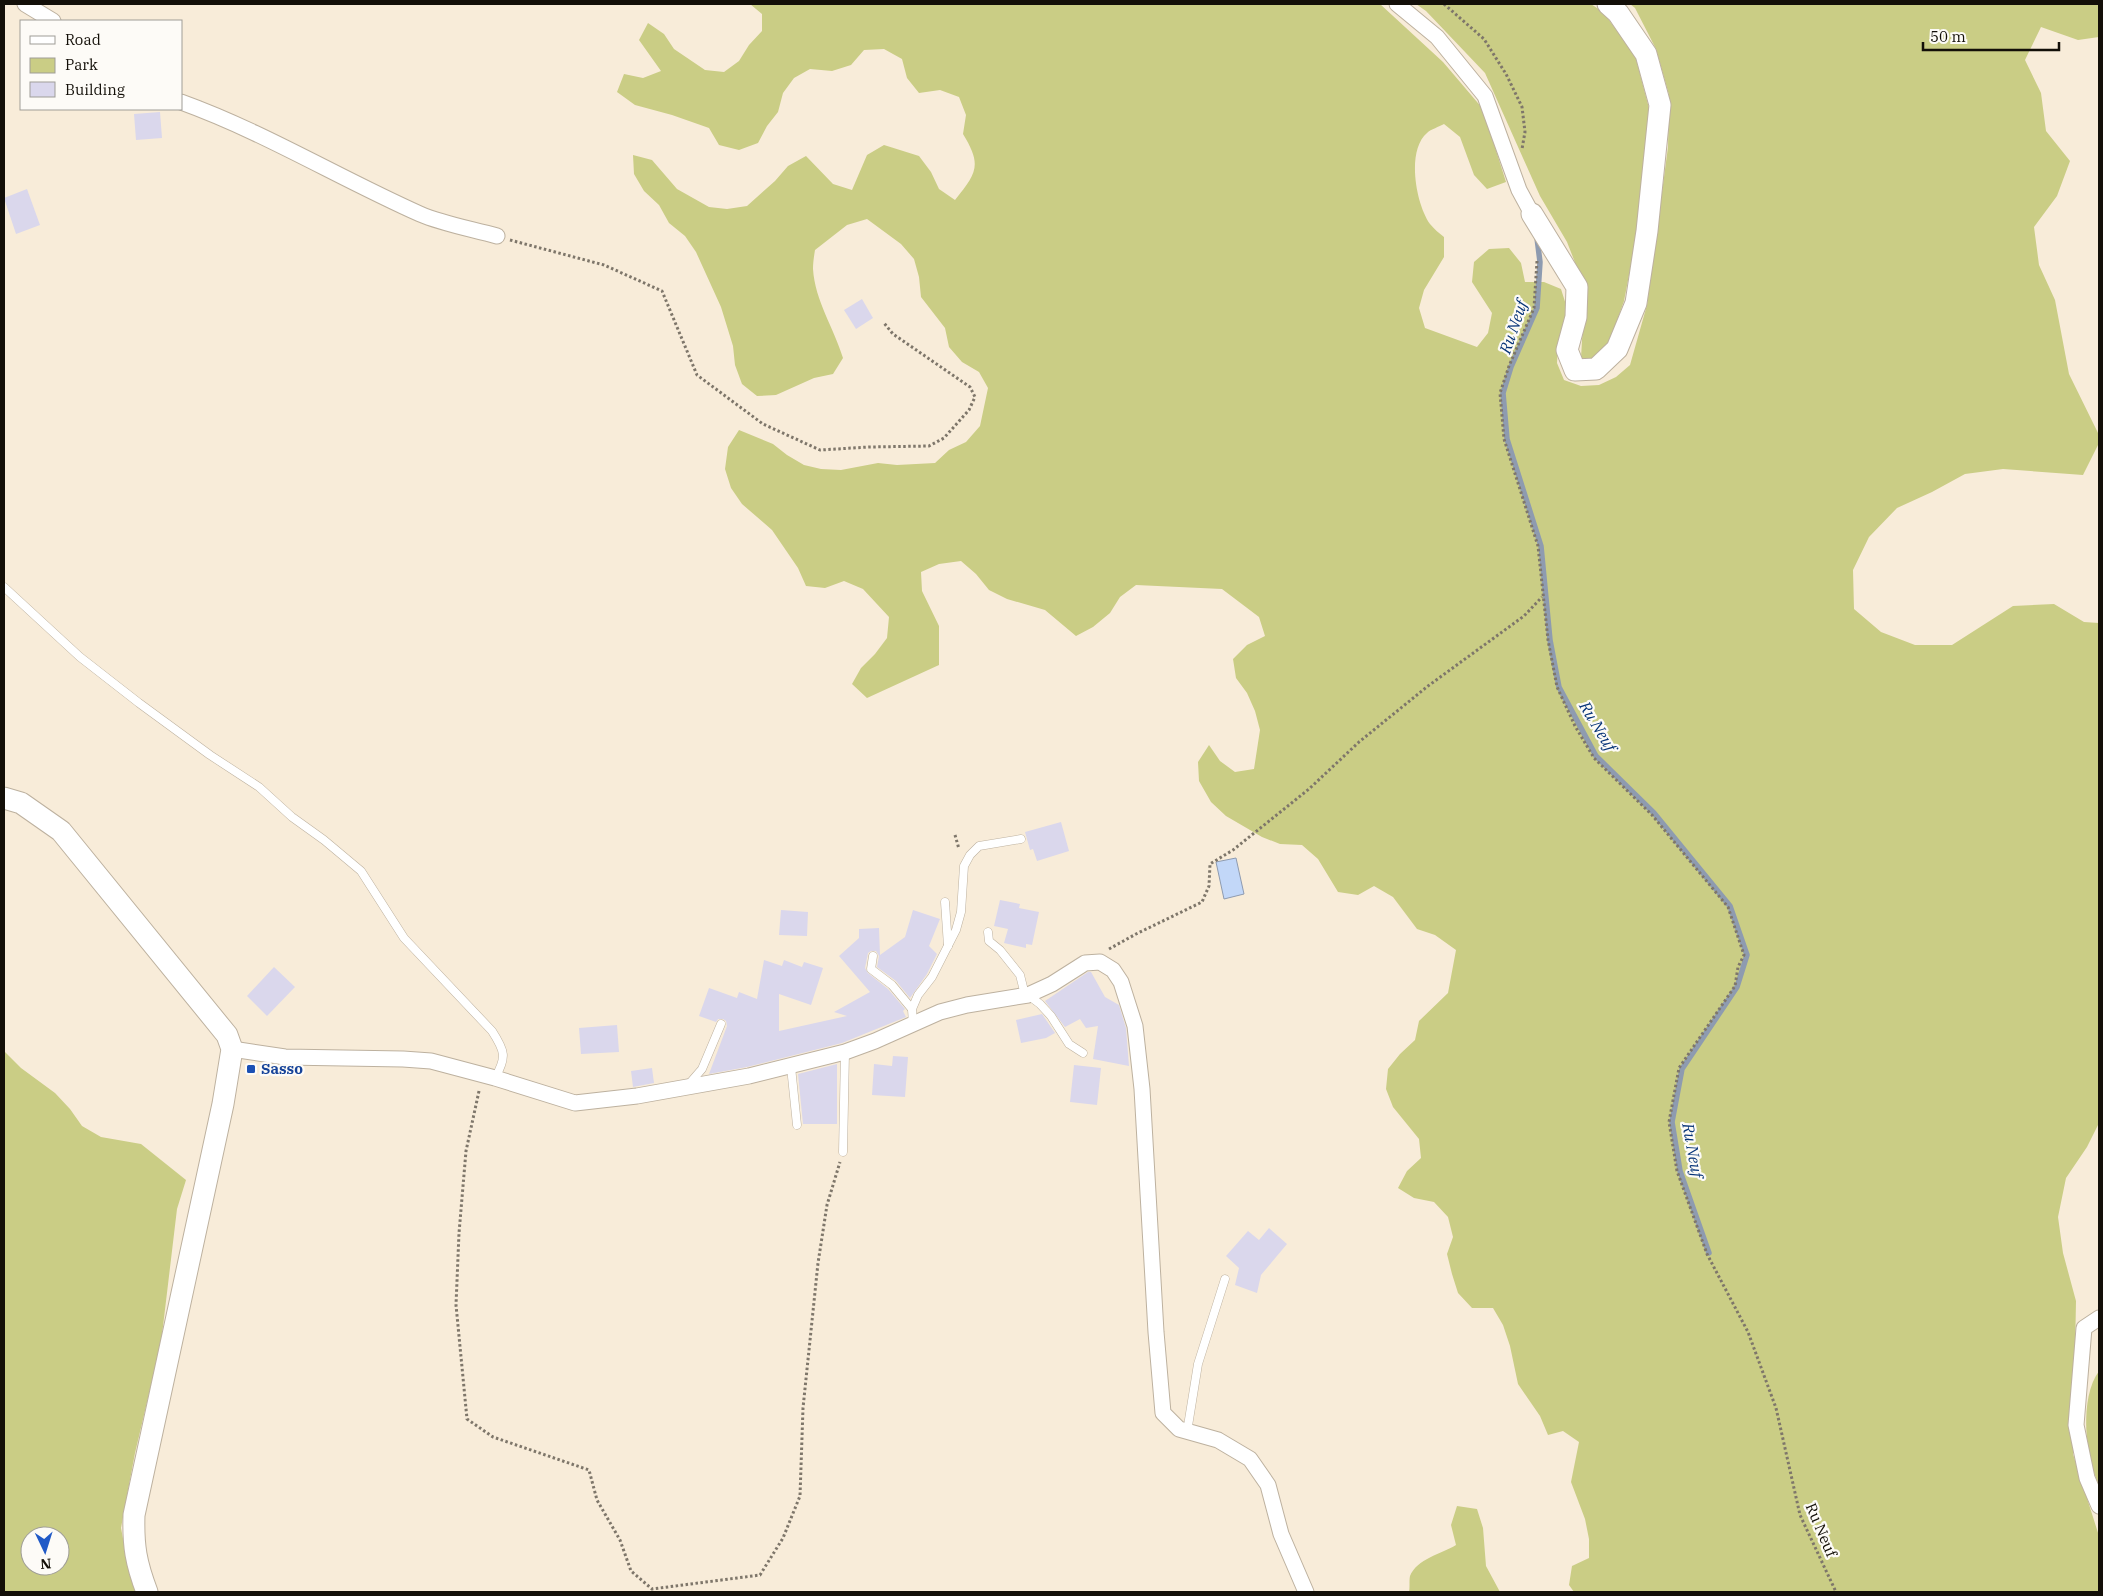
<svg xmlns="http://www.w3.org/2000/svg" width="2103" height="1596" viewBox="0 0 2103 1596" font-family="'IBM Plex Serif',serif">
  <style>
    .green { fill: #cacd85; fill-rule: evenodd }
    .water { fill: #c2d7f8; stroke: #8e9bb0 }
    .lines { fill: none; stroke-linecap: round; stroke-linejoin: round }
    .stream { stroke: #8e9bb0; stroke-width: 5.5 }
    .building { fill: #dad7ec }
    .lane-casing { stroke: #bdb19f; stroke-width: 9 }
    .street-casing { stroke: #bdb19f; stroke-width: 17 }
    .secondary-casing { stroke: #bdb19f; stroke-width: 23 }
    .path { stroke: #7e766a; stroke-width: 3; stroke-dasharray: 2.5 2.5; stroke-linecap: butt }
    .lane { stroke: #fff; stroke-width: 8 }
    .street { stroke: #fff; stroke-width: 15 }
    .secondary { stroke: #fff; stroke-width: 21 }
    .transit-dot { fill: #1a4fb4; stroke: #fdfbf7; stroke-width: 2 }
    .labels { text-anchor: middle; stroke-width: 4.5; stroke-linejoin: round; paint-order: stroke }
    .transit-label { font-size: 15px; font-weight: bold; fill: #164399; stroke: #fdfbf7; text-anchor: start }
    .street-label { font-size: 15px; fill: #130f08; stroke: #fdfbf7 }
    .water-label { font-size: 16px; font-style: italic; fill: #073478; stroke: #fdfbf7 }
  </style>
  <rect width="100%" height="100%" fill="#f8ecd9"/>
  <g class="green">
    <path d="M750,4H1380L1443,62L1483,109L1506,182L1487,189L1474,175L1460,137L1444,124C1439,127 1431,129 1427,133C1406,151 1416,204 1430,224C1434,229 1439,233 1444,237V257L1424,290L1419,308L1425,328L1477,347L1488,333L1492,313L1472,282L1474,262L1489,249L1509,248L1521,263L1525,282H1544L1561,289L1567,308L1566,327L1558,344L1557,363L1564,380L1581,386L1599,385L1616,377L1630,365L1647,305L1668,147L1669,95L1656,49L1635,8L1630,4H2099V37L2078,40L2041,27L2025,60L2041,93L2046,131L2070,161L2057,196L2034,227L2039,265L2055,300L2069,374L2099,435V443L2083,475L2003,469L1965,474L1932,492L1897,508L1869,537L1853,570L1854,609L1881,632L1915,645H1952L2013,606L2054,604L2084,622L2099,623V1123L2087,1147L2066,1178L2058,1217L2063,1253L2076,1301L2073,1454L2099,1536V1592H1574L1569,1585L1572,1566L1589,1558V1539L1585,1519L1571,1482L1579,1442L1563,1431L1548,1435L1540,1416L1518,1384L1510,1346L1503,1325L1493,1308H1472L1458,1293L1452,1274L1447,1254L1453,1237L1448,1217L1434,1202L1414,1198L1398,1188L1407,1171L1421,1158L1419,1139L1393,1107L1386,1089L1388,1069L1400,1054L1415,1040L1419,1021L1448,993L1456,950L1435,935L1417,929L1393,897L1374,886L1358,895L1338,892L1318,859L1302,845L1280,844L1262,837L1226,816L1211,802L1199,781L1198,762L1209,745L1220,761L1235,772L1254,769L1260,730L1255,711L1247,693L1236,678L1233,659L1247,645L1265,636L1259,617L1222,589L1136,585L1120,597L1110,613L1093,627L1076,636L1045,610L1007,599L989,590L976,574L961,561L939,564L921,572L922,591L939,626V665L867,698L852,684L861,668L875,654L887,638L889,617L863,589L844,581L825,588L806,586L798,568L772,530L742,504L731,488L725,469L728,447L739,430L773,444L787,455L804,465L821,469L841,470L878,463L897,465L935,463L949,450L966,442L980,426L988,388L979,372L962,362L949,347L945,328L921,297L919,277L914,259L901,244L867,219L847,225L815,250C814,256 813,263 813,269C815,301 834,328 843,358L833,374L814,378L776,395L757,396L742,384L735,365L733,346L721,307L696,252L685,236L669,223L659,205L644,191L634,174L633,155L652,160L677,189L709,207L727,209L747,206L775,181L788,166L806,156L833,184L852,190L867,155L884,145L919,156L931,172L939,189L955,200C977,173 982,165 963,134L966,115L959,97L940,90L919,93L907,78L902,59L884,49L864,50L851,65L832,71L810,69L794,78L783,93L778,112L767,126L758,143L739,150L719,145L709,128L672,115L635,105L617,92L624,74L643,78L661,71L639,40L648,23L664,34L674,49L705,70L724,72L739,61L749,45L762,31V14Z"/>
    <path d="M1416,4H1591L1603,12L1635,55L1649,108L1637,234L1624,301L1608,346L1592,360L1581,358L1585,288L1567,242L1540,196L1485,73L1426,11Z"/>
    <path d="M4,1051L21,1068L55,1093L70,1109L82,1126L101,1137L141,1144L186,1180L177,1209L161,1343L135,1453L121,1528L130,1576L136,1592H4ZM30,1536H60V1566H30Z"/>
    <path d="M2099,1371V1485C2085,1457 2079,1398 2099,1371Z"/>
    <path d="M1457,1506L1477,1509L1483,1528L1486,1566L1500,1592H1409C1410,1588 1409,1580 1410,1576C1417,1559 1441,1554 1456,1545L1451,1525Z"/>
  </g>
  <path class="water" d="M1236,858L1244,894L1224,899L1216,862Z"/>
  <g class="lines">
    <path class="stream" d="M1537,238L1540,262L1537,308L1511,367L1503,393L1507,439L1541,546L1550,640L1559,687L1596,756L1654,813L1730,906L1747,955L1737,987L1682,1069L1672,1122L1680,1171L1709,1253"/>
  </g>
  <g class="building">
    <path d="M160,112L162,138L136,140L134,114Z"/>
    <path d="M27,189L40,225L16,234L4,198Z"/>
    <path d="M862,299L873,318L856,329L844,310Z"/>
    <path d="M1061,822L1069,851L1037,861L1033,849L1030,850L1025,832Z"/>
    <path d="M1000,900L1020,904L1019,908L1039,912L1032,945L1026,944V948L1004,943L1008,929L994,926Z"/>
    <path d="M781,910L808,912L807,936L779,935Z"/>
    <path d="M913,910L940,919L929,946L937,954L927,974L910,998L896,981L877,967L879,956L876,951H871L868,953L865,968L868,973L888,989L905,1009L903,1011L906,1017L842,1043L747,1067L709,1074L727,1026L726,1021L723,1019H718L716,1022L699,1016L709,988L737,998L739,992L757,999L764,960L782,966L784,960L802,967L804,962L823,968L811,1005L779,994V1031L847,1016L834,1012L870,992L839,956L859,938V929L879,928L880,955L905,937Z"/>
    <path d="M274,967L295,987L267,1016L247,996Z"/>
    <path d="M1088,972H1091L1105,997L1119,1005L1126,1028L1129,1066L1093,1059L1098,1026L1086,1028L1080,1019L1065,1027L1045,1001Z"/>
    <path d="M1042,1014L1055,1033L1046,1038L1021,1043L1016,1020Z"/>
    <path d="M617,1025L619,1052L581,1054L579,1028Z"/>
    <path d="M893,1056L908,1057L905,1097L872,1095L874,1064L892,1066Z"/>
    <path d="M837,1064V1124H803L798,1074Z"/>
    <path d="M1074,1065L1101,1068L1097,1105L1070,1102Z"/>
    <path d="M652,1068L654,1083L633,1087L631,1071Z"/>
    <path d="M1269,1228L1287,1244L1261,1275L1257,1293L1235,1285L1239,1268L1226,1256L1248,1231L1259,1240Z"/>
  </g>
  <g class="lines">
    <defs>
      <g id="lane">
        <path d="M4,587L80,657L139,703L210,755L259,787L292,817L324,840L361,871L404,938L492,1031C505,1051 507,1057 495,1078"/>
        <path d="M945,902L948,946"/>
        <path d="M988,932L989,941L1000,950L1020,975L1025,995"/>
        <path d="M873,956L871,969L892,985L912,1009"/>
        <path d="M1028,995L1040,1004L1051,1016L1069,1044L1083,1053"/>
        <path d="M913,1024L912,1009L918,995L932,977L956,930L961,912L964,866L970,855L979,846L1021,839"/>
        <path d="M791,1067L797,1125"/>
        <path d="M689,1084L702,1069L721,1024"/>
        <path d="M843,1152L845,1052"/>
        <path d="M1187,1432L1198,1364L1225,1279"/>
      </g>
      <g id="street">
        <path d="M25,4L53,21"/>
        <path d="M1397,4L1437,37L1485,96L1519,190L1532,214"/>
        <path d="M181,102C264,132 339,178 420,214C443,224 472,229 497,236"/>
        <path d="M232,1049L285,1057L403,1059L431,1061L495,1078L575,1103L637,1096L749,1076L845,1052L875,1041L940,1012L967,1005L1028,995L1052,984L1085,963L1100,962L1113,970L1121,982L1135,1026L1142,1089L1156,1332L1163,1413L1179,1429L1218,1440L1250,1459L1268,1485L1281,1534L1306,1592"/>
        <path d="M2099,1318L2084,1328L2076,1425L2087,1478L2099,1506"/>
      </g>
      <g id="secondary">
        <path d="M1532,214L1577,287L1576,317L1567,350L1575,370L1596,369L1617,349L1636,303L1647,231L1660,105L1646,54L1618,13L1608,4"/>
        <path d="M4,798L21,803L61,831L227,1035L232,1049L223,1104L134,1515C133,1546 136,1563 147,1592"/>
      </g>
    </defs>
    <use href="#lane" class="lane-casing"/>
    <use href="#street" class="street-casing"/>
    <use href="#secondary" class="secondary-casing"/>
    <g class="path">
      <path d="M1444,4L1484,39L1506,74L1522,107L1525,132L1522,149"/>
      <path d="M510,240L604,265L662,291L697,375L763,424L820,450L869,447L929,446L944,438L969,410L975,397L970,387L893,334L884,323"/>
      <path d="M1537,261L1534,308L1509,366L1500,393L1504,439L1538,546L1548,640L1557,687L1575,726L1594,758L1652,815L1728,907L1744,955L1738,967L1735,986L1679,1068L1669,1122L1677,1171L1707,1254L1748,1332L1776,1408L1800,1515L1836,1592"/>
      <path d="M955,835L959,849"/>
      <path d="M1109,949L1136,934L1202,902L1209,886L1210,864L1233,850L1309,789L1359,742L1428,686L1524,616L1542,597"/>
      <path d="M479,1091L466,1151L459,1233L456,1305L467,1419L493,1437L589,1470L597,1500L620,1540L631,1571L652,1589L760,1575L783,1538L800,1496L803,1408L818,1263L827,1205L840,1162"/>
    </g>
    <use href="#lane" class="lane"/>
    <use href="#street" class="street"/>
    <use href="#secondary" class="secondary"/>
  </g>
  <rect class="transit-dot" x="246" y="1064" width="10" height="10" rx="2.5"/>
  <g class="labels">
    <g class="transit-label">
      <text x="261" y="1074">Sasso</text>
    </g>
    <g class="street-label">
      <text transform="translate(1821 1530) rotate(67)" y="5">Ru Neuf</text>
    </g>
    <g class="water-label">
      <text transform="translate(1513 327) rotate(-71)" y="6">Ru Neuf</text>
      <text transform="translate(1598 726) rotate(59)" y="6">Ru Neuf</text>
      <text transform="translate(1693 1150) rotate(80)" y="6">Ru Neuf</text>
    </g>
  </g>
  <rect width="2103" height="1596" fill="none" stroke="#130f08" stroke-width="10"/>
  <rect x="20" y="20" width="162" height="90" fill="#fdfbf7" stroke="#9f9d97"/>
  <rect x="30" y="36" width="25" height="8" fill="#ffffff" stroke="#9f9d97"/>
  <text x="65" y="45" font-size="15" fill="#130f08">Road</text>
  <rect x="30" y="58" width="25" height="15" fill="#cacd85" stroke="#9f9d97"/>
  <text x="65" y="70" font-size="15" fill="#130f08">Park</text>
  <rect x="30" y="82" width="25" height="15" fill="#dad7ec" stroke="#9f9d97"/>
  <text x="65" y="95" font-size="15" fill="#130f08">Building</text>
  <g transform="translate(45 1551) rotate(176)"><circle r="24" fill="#fdfbf7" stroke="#9f9d97"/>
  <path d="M0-4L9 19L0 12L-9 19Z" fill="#215ac7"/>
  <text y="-8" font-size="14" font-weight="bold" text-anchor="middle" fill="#130f08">N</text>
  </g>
  <path d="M1923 42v8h136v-8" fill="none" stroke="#130f08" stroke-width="2.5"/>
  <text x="1930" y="42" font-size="15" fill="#130f08" stroke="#fdfbf7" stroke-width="4" paint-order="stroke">50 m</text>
</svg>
